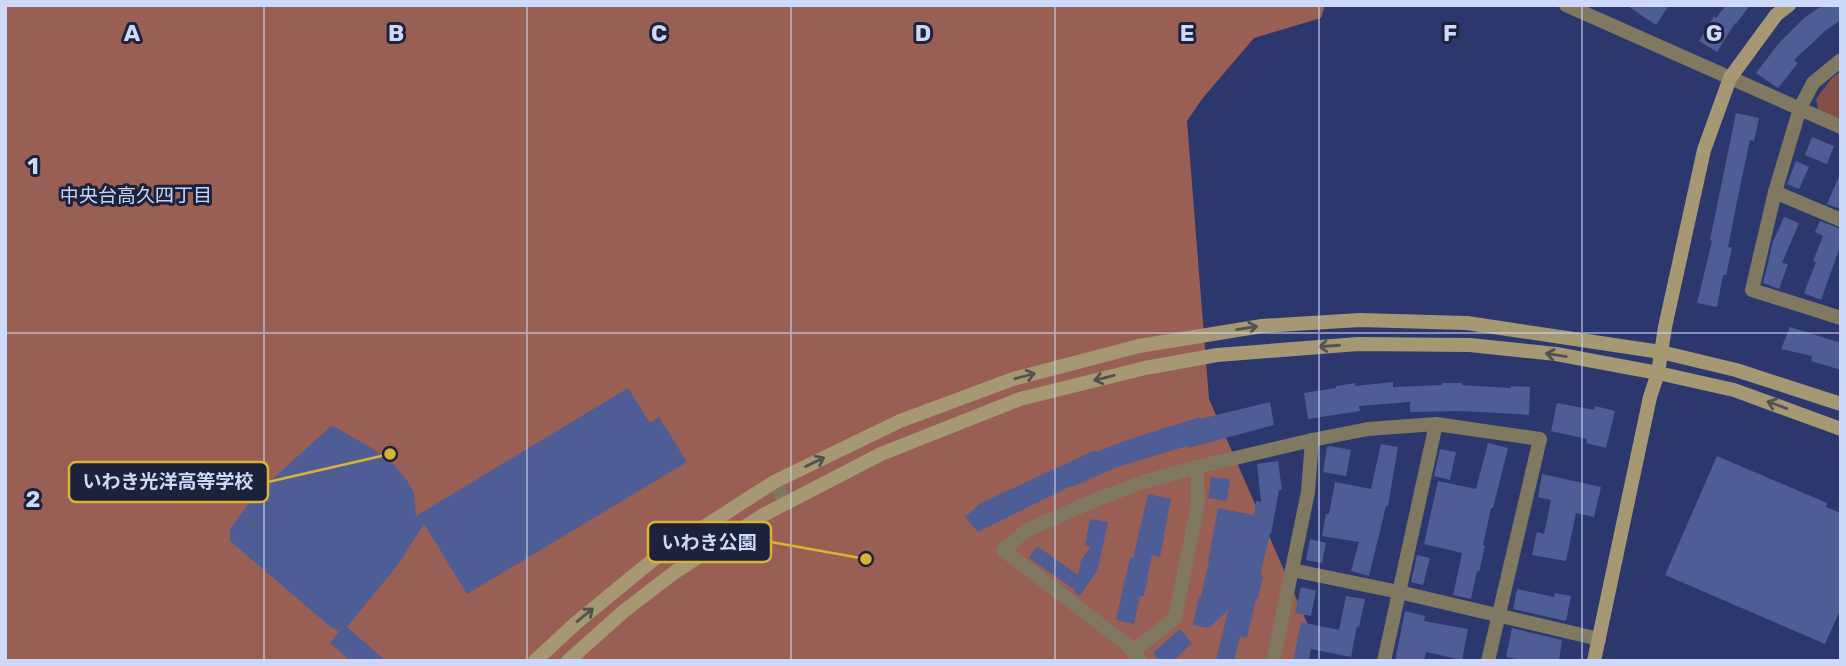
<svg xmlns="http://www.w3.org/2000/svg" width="1846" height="666" viewBox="0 0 1846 666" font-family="Rubik,'Noto Sans JP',sans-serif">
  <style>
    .green { fill: #835047 }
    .forest { fill: #9a5f54 }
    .building { fill: #4e5d96 }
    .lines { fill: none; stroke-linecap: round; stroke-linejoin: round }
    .street { stroke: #807860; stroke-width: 14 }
    .secondary { stroke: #a59872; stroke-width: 14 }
    .oneway { stroke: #525150 }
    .grid { fill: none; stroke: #ced8f9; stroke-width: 2; stroke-opacity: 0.55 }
    .labels { text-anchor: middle; stroke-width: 6; stroke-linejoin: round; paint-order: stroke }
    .neighbourhood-label { font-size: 19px; fill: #c8d4fc; stroke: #1b223a }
    .grid-label { font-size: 23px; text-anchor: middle; font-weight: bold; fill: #ced8f9; stroke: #1b223a; stroke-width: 6; stroke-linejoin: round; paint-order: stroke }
    .leader { fill: none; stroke: #d9b334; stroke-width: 2.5 }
    .callout-dot { fill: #d9b334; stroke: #1b223a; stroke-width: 2.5 }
    .callout { fill: #1b223a; stroke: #d9b334; stroke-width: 2.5 }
    .callout-label { font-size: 19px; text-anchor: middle; font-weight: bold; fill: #ced8f9 }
  </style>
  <rect width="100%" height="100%" fill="#2b376d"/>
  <path class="green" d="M1841,71V120L1818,110L1816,99L1831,79Z"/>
  <path class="forest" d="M5,5H1325L1321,18L1254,38L1202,99L1187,121L1209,399L1308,625V661H5Z"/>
  <g class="building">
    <path d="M1626,5H1669L1656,25Z"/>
    <path d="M1726,5H1750L1736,24L1735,23L1717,52L1699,41L1714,16L1716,18Z"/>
    <path d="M1823,5H1841V20L1825,31L1794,60L1798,63L1778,88L1756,73L1779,43L1804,18Z"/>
    <path d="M1736,113L1759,118L1754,141L1750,140L1741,182L1728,247L1732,248L1726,275H1723L1717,307L1697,303L1712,241L1710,240Z"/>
    <path d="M1812,137L1834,146L1827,164L1805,155Z"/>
    <path d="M1796,161L1809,167L1799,189L1787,184Z"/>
    <path d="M1841,172V209L1827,204Z"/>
    <path d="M1784,217L1799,223L1782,263L1788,264L1779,289L1763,283L1773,242Z"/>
    <path d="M1820,221L1841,229V244L1821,300L1804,293L1816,262L1813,261L1823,236L1815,232Z"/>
    <path d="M1790,327L1841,343V370L1811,361L1812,356L1781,349Z"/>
    <path d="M1393,382V387L1442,385V383H1462V385L1511,388V386L1530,387L1529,415L1462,411L1410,412V402L1359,406L1360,411L1308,419L1304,393L1336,388V386L1355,383V386Z"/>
    <path d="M628,388L650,423L659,417L687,462L467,594L424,524L397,566L347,627L386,661H351L330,643L339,632L327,624L230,541V529L255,495L331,426L335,427L370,447L393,464L407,480L414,493L416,516Z"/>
    <path d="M1270,402L1274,425L1188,448L1187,446L1117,467L1072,487L1071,486L978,532L965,517L981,503L1095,450L1096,452L1133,438L1200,417V419Z"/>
    <path d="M1557,403L1594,410L1595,406L1615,411L1606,448L1586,443L1587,439L1551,431Z"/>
    <path d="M1488,443L1508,448L1493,508H1491L1483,545L1485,546L1479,572L1477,571L1471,599L1453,595L1462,553L1424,544L1438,481L1476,489Z"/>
    <path d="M1381,444L1398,447L1388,506H1386L1369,576L1351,571L1359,542L1322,536L1326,514H1329L1335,482L1371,489Z"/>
    <path d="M1330,446L1351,450L1346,476L1323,472L1327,447Z"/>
    <path d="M1440,449L1456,452L1450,480L1434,476Z"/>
    <path d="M1717,456L1827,503L1826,507L1841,513V608L1825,644L1665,575Z"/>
    <path d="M1278,461L1282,490H1279L1271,534H1270L1260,575L1263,576L1258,599H1256L1247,638L1240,636L1234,661H1216L1228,610L1209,628L1193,625L1199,596L1201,597L1209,561H1208L1218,508L1254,515L1256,501L1261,502L1257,464Z"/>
    <path d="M1542,474L1601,487L1594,517L1576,513L1566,561L1532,555L1537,532L1544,534L1551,500L1538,497Z"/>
    <path d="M1211,477L1230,479L1227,501L1208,498Z"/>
    <path d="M1148,494L1171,499L1160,557L1152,555L1144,596H1140L1134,624L1116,620L1130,557L1133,558Z"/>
    <path d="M1090,519L1108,522L1098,569L1080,596L1075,593V590L1029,558L1037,546L1078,575L1081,560L1091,546L1085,545Z"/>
    <path d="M1310,539L1326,543L1322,563L1306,560Z"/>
    <path d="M1417,555L1430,558L1423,585L1411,582Z"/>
    <path d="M1301,587L1316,591L1311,616L1295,613Z"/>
    <path d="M1517,589L1554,597L1555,593L1571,596L1566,621L1513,609Z"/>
    <path d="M1346,596L1365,599L1359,627L1357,626L1351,657L1311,649L1309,661H1293L1301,622L1339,630Z"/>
    <path d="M1405,611L1425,616L1424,621L1468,629L1462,660L1426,652L1424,661H1395Z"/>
    <path d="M1512,628L1562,640L1559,661H1526L1506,657Z"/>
    <path d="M1180,629L1192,643L1173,661H1159L1153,653Z"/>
  </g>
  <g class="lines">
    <g class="street">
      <path d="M1566,5L1841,127"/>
      <path d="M1841,60L1813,83L1800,108L1775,192L1752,290L1841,318"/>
      <path d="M1775,192L1841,220"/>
      <path d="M774,482L786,503"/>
      <path d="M1292,570L1399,592L1599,639"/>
      <path d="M1133,651L1175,618L1198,504L1197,467"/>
      <path d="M1140,661L1129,646L1003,550L1027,530L1093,501L1143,482L1197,467L1312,440L1368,429L1436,424L1540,439L1488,661"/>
      <path d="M1273,661L1308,492L1312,440"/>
      <path d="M1384,661L1436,424"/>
    </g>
    <g class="secondary">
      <path d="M535,661L576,623L654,559L774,482L900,421L1013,379L1139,346L1262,326L1360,320L1467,323L1661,352L1736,370L1841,404"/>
      <path d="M568,661L624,611L675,572L765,514L881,454L1020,399L1145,368L1217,355L1358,344L1470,345L1556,354L1658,373L1734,390L1841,429"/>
      <path d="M1594,661L1650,397L1658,373L1665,327L1704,150L1730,78L1776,15L1789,5"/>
    </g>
  </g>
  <defs><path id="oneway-shaft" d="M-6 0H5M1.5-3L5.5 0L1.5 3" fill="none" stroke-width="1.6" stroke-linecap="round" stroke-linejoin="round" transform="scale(1.75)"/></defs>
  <g class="oneway">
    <use href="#oneway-shaft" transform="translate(1247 328) rotate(-9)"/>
    <use href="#oneway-shaft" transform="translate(1329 346) rotate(176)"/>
    <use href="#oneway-shaft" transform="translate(1556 355) rotate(-171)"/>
    <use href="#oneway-shaft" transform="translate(1025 376) rotate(-15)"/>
    <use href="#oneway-shaft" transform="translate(1104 378) rotate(166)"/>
    <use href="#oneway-shaft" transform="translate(1777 405) rotate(-160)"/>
    <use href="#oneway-shaft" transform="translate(815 462) rotate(-26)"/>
    <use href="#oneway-shaft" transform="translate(585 615) rotate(-39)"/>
  </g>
  <path class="grid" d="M264,5V661M527,5V661M791,5V661M1055,5V661M1319,5V661M1582,5V661M5,333H1841"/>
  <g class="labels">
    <g class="neighbourhood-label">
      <text x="136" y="202">中央台高久四丁目</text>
    </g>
  </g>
  <g class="grid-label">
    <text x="132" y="41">A</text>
    <text x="396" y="41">B</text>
    <text x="659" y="41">C</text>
    <text x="923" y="41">D</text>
    <text x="1187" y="41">E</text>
    <text x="1450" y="41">F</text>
    <text x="1714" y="41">G</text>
    <text x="33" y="174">1</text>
    <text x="33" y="507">2</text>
  </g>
  <path class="leader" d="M390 454L268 482M866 559L771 542"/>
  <g class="callout-dot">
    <circle cx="390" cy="454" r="7"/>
    <circle cx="866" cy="559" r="7"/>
  </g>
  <g class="callout">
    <rect x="69" y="462" width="199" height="40" rx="7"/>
    <rect x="648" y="522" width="123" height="40" rx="7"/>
  </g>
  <g class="callout-label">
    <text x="168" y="488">いわき光洋高等学校</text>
    <text x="709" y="549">いわき公園</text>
  </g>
  <rect width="1846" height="666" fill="none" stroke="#ced8f9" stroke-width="14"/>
</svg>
